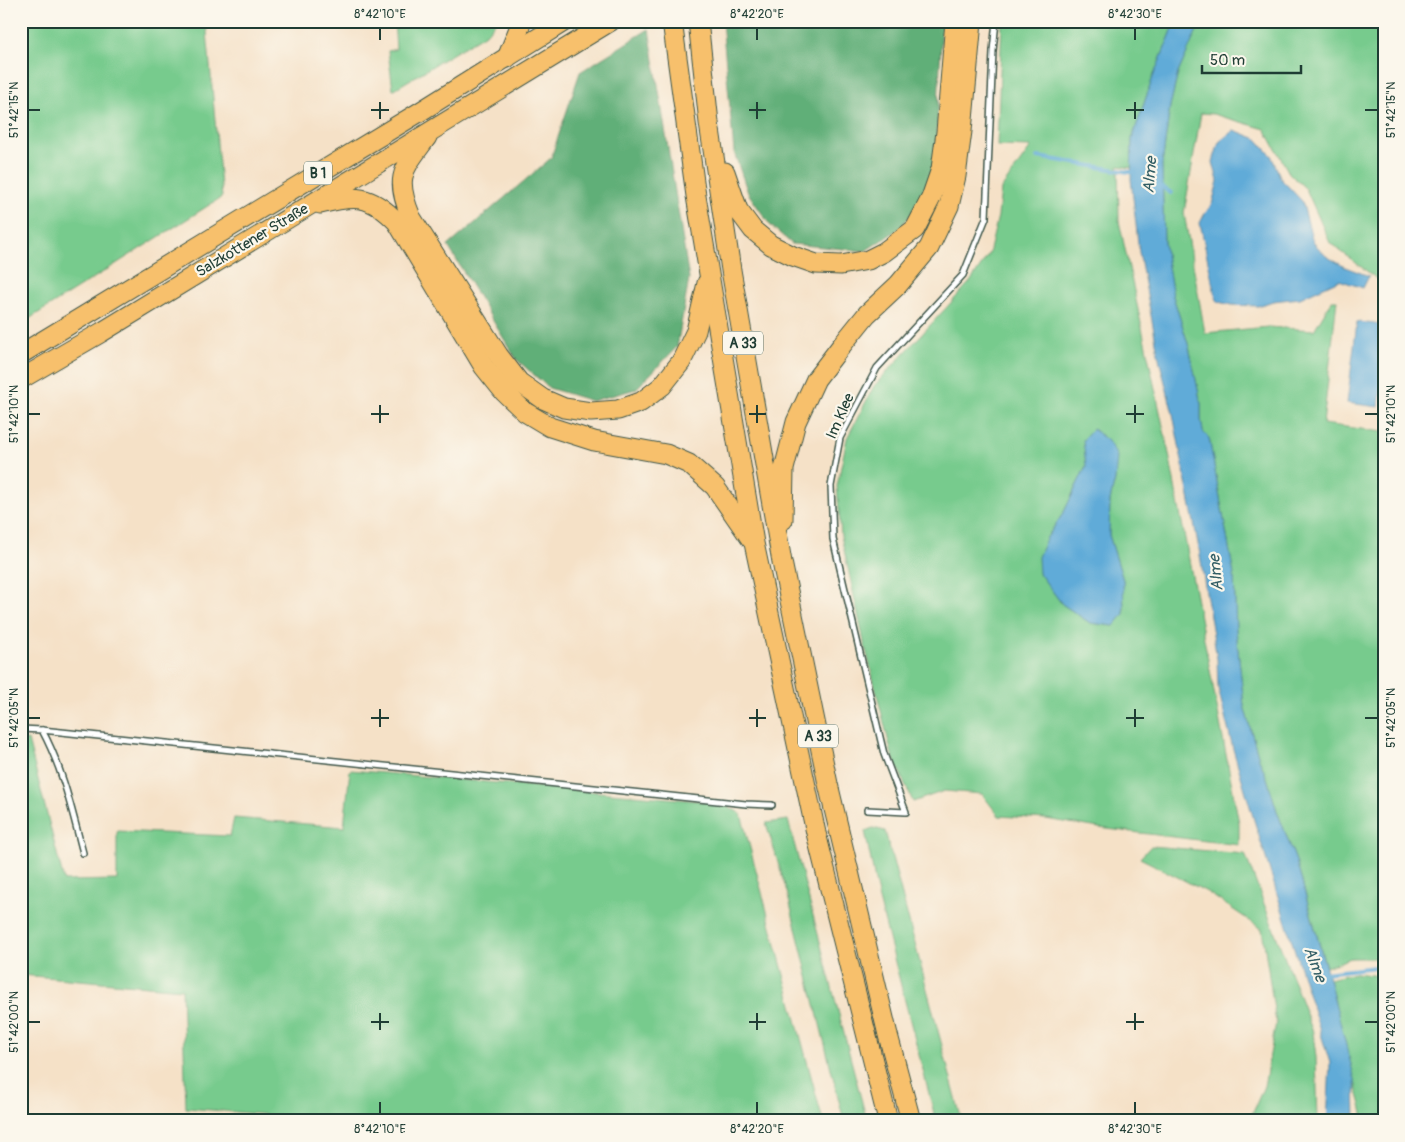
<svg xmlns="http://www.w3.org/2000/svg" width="1405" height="1142" viewBox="0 0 1405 1142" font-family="Pangolin,sans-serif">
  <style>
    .green { fill: #77cb8d; stroke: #4b8460; fill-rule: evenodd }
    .forest { fill: #61af78; stroke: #407656 }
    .water { fill: #60abd8; stroke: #407486 }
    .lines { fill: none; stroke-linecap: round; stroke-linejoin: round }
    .stream { stroke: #60abd8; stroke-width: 4 }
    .lane-casing { stroke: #3f564a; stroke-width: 8 }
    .highway-casing { stroke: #3f564a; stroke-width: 21 }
    .lane { stroke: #fff; stroke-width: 5 }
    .highway { stroke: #f7c06c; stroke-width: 19 }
    .ticks { fill: none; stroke: #1f3d34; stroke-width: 2 }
    .labels { text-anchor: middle; stroke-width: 4.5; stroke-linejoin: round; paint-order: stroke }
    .shield { fill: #fbf7ec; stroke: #61756b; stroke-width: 1 }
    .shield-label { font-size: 14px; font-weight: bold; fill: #1f3d34 }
    .street-label { font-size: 15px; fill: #1f3d34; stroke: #fbf7ec }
    .water-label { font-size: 16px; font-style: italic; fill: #325e65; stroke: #fbf7ec }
    .neatline { fill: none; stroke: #1f3d34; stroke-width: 2 }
    .ticks-label { font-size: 12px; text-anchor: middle; fill: #1f3d34 }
  </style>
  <rect width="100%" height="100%" fill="#fbf7ec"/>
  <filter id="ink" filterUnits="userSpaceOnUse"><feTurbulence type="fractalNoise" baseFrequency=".02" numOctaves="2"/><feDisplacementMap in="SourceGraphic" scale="10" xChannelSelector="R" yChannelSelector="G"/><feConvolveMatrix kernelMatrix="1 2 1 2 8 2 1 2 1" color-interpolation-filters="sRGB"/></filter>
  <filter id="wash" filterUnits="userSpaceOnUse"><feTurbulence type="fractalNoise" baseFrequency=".0096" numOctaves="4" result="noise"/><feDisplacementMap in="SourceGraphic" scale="20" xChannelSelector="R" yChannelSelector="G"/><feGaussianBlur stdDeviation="1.12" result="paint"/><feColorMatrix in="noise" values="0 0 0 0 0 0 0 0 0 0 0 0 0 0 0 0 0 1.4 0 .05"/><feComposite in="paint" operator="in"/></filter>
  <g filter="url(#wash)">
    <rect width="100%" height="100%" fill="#f5e1c7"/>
    <g class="green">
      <path d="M21,21H206L222,197L21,324Z"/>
      <path d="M394,21H496L487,33L393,90L388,51L396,49Z"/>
      <path d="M1002,21H1176L1153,77L1132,139V168L1118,166L1119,221L1168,449L1239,823V845L1099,828L1046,819L999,816L982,794L944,791L913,802L892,755L864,642L841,536L837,486L847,438L874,386L970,282L989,254L998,216L1001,189L1031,147L997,146ZM1086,466L1115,480L1110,500L1109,535L1123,580L1124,614L1114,626L1090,623L1062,604L1039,573L1046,539L1064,512Z"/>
      <path d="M1201,21H1384V278L1377,279L1330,243L1306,189L1289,173L1265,129L1213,114L1201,113L1184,213L1205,333L1268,327L1314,330L1332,300H1337L1323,424L1384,432V958H1351L1326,967L1296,861L1277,811L1267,778L1259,759L1244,706L1236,630L1234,575L1209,438L1203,432L1201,419V404L1189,347L1173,296L1164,243L1162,165L1170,106L1178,73Z"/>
      <path d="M28,740L64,881L117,880V831L230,836L234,818L344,827L350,770L723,803L741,814L823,1121H348L186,1108L182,989L21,975V741Z"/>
      <path d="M788,820L867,1121H844L787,892L766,823Z"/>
      <path d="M873,828L885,831L962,1121H936L879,900L865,831Z"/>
      <path d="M1151,846L1245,854L1313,1032L1316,1057L1318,1121H1249L1264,1086L1276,1023L1262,929L1207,892L1140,858Z"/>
      <path d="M1355,973L1380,976L1384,981V1121H1365L1329,979Z"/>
    </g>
    <g class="forest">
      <path d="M722,21H942L936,150L930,180L918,206L899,229L865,251L792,244L770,225L748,193L734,152Z"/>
      <path d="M649,29L689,279L677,347L636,389L592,401L549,388L516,359L448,246L551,158L580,72Z"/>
    </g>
    <g class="water">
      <path d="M1176,21H1201L1178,73L1170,106L1162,165L1164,243L1173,296L1189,347L1201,404V419L1203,432L1209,438L1234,575L1236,630L1244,706L1259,759L1267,778L1277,811L1296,861L1329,979L1355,1080L1356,1121H1327L1330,1063L1254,820L1233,749L1218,688L1217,659L1199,549L1173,414L1160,363L1139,252L1131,179L1132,139L1153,77Z"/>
      <path d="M1234,130L1257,139L1271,155L1281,179L1302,201L1313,242L1326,256L1345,267L1369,276L1363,288L1339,280L1300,298L1273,301L1258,306L1232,305L1218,302L1215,295L1200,223L1204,215L1212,204L1218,181L1213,162L1219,142Z"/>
      <path d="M1357,322L1384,325V365L1379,407L1347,403Z"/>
      <path d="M1093,429L1108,441L1117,456L1115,480L1110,500L1109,535L1123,580L1124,614L1114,626L1090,623L1062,604L1039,573L1038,557L1046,539L1064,512L1086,466L1083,440Z"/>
    </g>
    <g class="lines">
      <g class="stream">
        <path d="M1038,157L1135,173"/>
        <path d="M1159,185L1171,193"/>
        <path d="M1324,973L1384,966"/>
      </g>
    </g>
  </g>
  <g filter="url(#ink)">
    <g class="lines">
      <defs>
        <g id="lane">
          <path d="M21,729L42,730L746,804L772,805"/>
          <path d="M42,730C63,769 72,811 83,853"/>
          <path d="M867,810L906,812L884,754L833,539L831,486L840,438L877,368L963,275L986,218L993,51L996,21"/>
        </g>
        <g id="highway">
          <path d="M672,21L696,196L754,543L816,833L888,1121"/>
          <path d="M698,21L709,123L731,270L782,562L828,784L888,1035L911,1121"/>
          <path d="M507,58L522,21"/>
          <path d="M427,137C403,170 394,176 411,217L499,356L519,382L543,399L564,408L591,412L618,410L641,402L662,386L681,362L696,331L707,283"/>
          <path d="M725,172L738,210L753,230L771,245L793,256L816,264L841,265L868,260L884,252L915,229L931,198L941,169L946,132L955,21"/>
          <path d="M320,204C355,195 370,194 397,222L484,367L504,392L525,412L550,427L594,441L666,454L689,464L715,487L751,539"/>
          <path d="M21,354L418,113L565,21"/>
          <path d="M21,379L102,332L611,21"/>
          <path d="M783,520L784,469L796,422L816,379L842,345L867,314L898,285L929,248L949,206L956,176L962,131L972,21"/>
        </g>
      </defs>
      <use href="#lane" class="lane-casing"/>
      <use href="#highway" class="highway-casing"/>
      <use href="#lane" class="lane"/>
      <use href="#highway" class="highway"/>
    </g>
  </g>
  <path class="ticks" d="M380,28V40M757,28V40M1135,28V40M380,102V119M757,102V119M1135,102V119M28,110H40M371,110H389M749,110H766M1126,110H1144M1365,110H1378M380,405V423M757,405V423M1135,405V423M28,414H40M371,414H389M749,414H766M1126,414H1144M1365,414H1378M380,709V727M757,709V727M1135,709V727M28,718H40M371,718H389M749,718H766M1126,718H1144M1365,718H1378M380,1013V1030M757,1013V1030M1135,1013V1030M28,1022H40M371,1022H389M749,1022H766M1126,1022H1144M1365,1022H1378M380,1102V1114M757,1102V1114M1135,1102V1114"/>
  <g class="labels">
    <g class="shield">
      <rect x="304" y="161.5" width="28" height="23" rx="4"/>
      <rect x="723" y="331.5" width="40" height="23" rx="4"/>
      <rect x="798" y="724.5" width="40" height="23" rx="4"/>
    </g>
    <g class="shield-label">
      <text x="318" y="178">B 1</text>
      <text x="743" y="348">A 33</text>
      <text x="818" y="741">A 33</text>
    </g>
    <g class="street-label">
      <text transform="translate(252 240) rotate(-31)" y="5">Salzkottener Straße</text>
      <text transform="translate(840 416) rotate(-66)" y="5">Im Klee</text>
    </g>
    <g class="water-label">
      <text transform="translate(1149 175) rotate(-85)" y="6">Alme</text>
      <text transform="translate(1215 573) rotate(-96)" y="6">Alme</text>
      <text transform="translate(1316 964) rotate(69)" y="6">Alme</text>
    </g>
  </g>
  <rect width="1405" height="1142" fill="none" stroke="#fbf7ec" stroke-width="55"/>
  <path d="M1202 65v8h99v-8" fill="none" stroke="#1f3d34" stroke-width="2.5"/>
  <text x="1210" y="65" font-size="15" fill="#1f3d34" stroke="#fbf7ec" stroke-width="4" paint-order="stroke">50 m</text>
  <rect x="28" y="28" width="1350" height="1086" class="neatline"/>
  <g class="ticks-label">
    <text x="380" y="18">8°42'10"E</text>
    <text x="757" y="18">8°42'20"E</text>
    <text x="1135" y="18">8°42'30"E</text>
    <text transform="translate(14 110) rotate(-90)" y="4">51°42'15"N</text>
    <text transform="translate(1391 110) rotate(-90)" y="4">51°42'15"N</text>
    <text transform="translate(14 414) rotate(-90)" y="4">51°42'10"N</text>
    <text transform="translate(1391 414) rotate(-90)" y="4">51°42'10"N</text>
    <text transform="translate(14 718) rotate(-90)" y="4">51°42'05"N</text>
    <text transform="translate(1391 718) rotate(-90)" y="4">51°42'05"N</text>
    <text transform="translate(14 1022) rotate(-90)" y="4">51°42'00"N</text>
    <text transform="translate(1391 1022) rotate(-90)" y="4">51°42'00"N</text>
    <text x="380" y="1133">8°42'10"E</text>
    <text x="757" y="1133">8°42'20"E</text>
    <text x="1135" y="1133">8°42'30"E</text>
  </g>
</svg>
